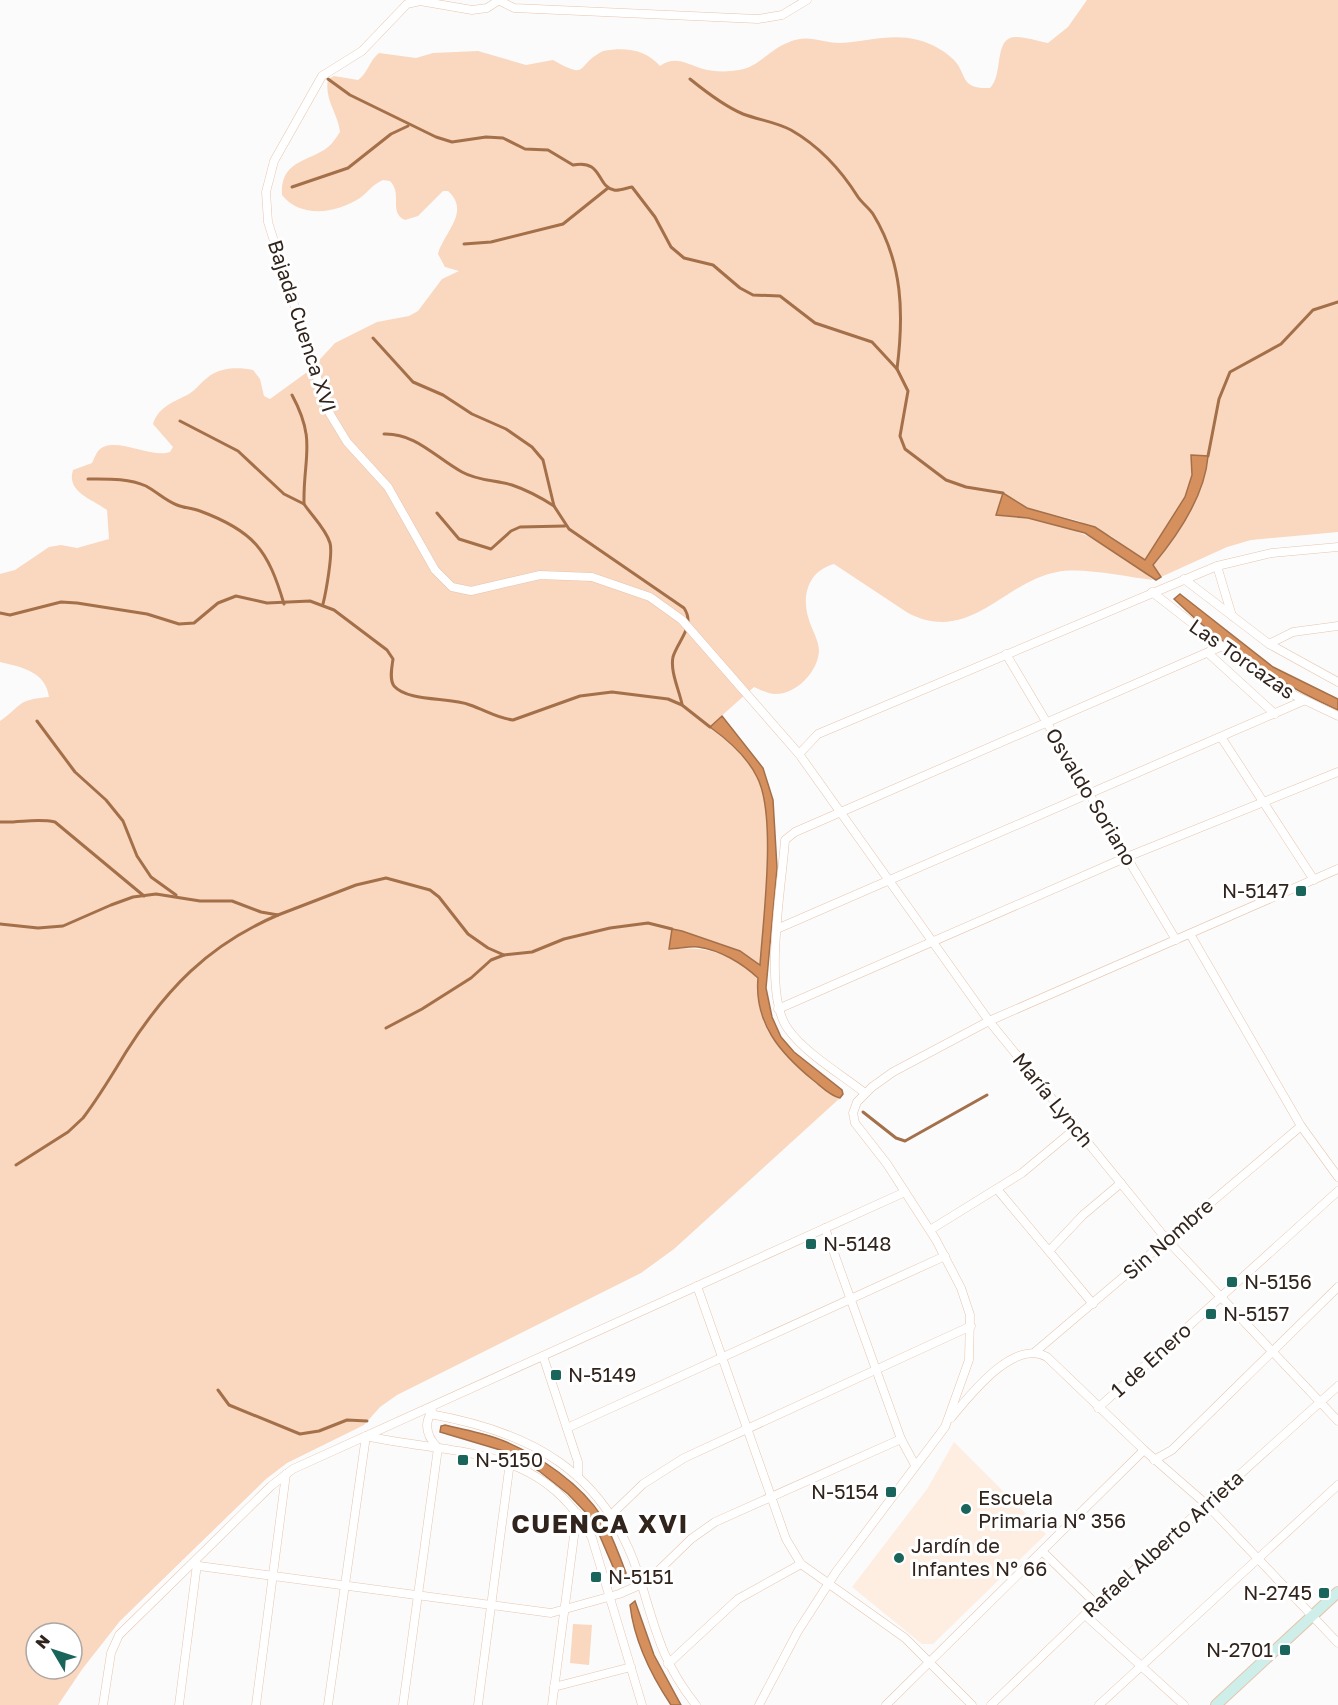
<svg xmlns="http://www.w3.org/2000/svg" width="1338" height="1705" viewBox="0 0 1338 1705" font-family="'Golos Text',sans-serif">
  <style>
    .built { fill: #feeee2 }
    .green { fill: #fad7bf; fill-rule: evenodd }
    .water { fill: #d6905e; stroke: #a4704a; stroke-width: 1.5 }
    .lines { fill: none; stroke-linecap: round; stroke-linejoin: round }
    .stream { stroke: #a4704a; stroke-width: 3 }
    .street-casing { stroke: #e6c5ae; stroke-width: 9 }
    .secondary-casing { stroke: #e6c5ae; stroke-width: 12 }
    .street { stroke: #fff; stroke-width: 8 }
    .secondary { stroke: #ceeee9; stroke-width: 10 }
    .poi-dot { fill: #19645b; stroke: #fff; stroke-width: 2 }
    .labels { text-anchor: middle; stroke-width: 6; stroke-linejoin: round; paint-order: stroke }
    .street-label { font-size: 20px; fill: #31241c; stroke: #fff }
    .poi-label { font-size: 20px; fill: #31241c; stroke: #fff; text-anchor: start }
    .district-label { font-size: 26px; font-weight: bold; letter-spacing: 1.5px; fill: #31241c; stroke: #fff }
  </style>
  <rect width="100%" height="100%" fill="#fbfbfb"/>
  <path class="built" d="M954,1442L1046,1534L933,1644H922L852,1587L927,1489Z"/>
  <g class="green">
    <path d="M1087,0H1338V532L1251,540L1227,547L1161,577L1152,565L1188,513L1207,466L1191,463C1196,498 1165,534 1145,561L1111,536L1079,521L1027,508L1003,493L997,515C1007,517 1018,517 1029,518C1077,526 1117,548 1153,580C1125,577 1083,567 1057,572C1003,582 970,645 908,613L834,564C808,571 801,596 809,620C812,630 819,641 819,651C818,671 797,694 776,694C768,694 761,690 754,687L710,726C728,740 748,756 758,777C777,816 763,921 760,966L740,951L682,931L679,949C709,946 736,957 758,977C752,1038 795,1064 836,1097L840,1098L674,1249L641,1273L397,1395L380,1407L364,1425L287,1463L266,1479L120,1621L83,1668L58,1705H0V721C24,704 16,700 49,697C46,672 22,667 0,662V574L15,570L49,547L61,545L77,548L109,539L107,510C92,499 66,492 73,470L92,463C94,459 96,453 99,450C114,435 152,459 170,452L173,447L153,424C159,406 174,402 189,394C196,390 200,383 207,378C219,367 238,367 253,370L260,379L264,396L270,399L310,370L335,343L377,322L409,316L418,311L442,279L459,271L445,267L438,254C444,232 471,212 448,191H443L418,216L405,220C388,212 403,194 390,181L383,180C373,184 368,192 360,198C337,213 301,219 282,195C280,163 304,162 324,150C331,146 336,138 340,132C338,113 324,100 328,79L334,76L358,80C368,73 369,61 379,53L416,58L433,53L478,51L526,65L553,60C590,81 575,65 603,51C625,47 645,49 660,66C675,55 687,64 703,69C714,72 728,72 739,70C759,67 769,50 787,43C809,33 820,43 840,43C867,42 891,33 918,40C931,43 945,51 954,60C968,75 959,89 990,88C1004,75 993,38 1015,37C1026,37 1037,41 1048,43L1068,27ZM36,1633H72V1669H36Z"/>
    <path d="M573,1624L592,1625L589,1665L570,1663Z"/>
  </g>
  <g class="water">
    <path d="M1191,455L1208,456C1205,496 1178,535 1153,565L1161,577L1156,580L1085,533L1028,518L996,515L1003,493L1027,508L1095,527L1145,560L1185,497L1192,475Z"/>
    <path d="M1180,594L1273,667L1338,699V710C1277,683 1222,646 1174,599Z"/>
    <path d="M722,716L763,768L773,800L777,868L766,988L772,1017L781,1037L794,1052L842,1090L843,1094L840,1098C830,1096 821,1086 813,1080C780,1053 754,1023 758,978C742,963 720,950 698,947C689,946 679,949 669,949L672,929L682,931L740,951L760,965C763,920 777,815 757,777C747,756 728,740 710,727Z"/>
    <path d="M445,1425C465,1430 486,1433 504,1441C540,1456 581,1484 602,1517C612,1535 619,1554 626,1573L625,1577L617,1576L593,1520L568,1494L539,1471L507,1452L440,1432L441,1426Z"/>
    <path d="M635,1601L654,1655L681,1705H671C651,1675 634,1640 630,1605Z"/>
  </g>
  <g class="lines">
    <g class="stream">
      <path d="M328,79L350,95L436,137L452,142L486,137L503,138L525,149L548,150L573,165C603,159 596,186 614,190C619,191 626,188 632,187L655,217L671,247L684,258L713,265L740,288L753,295L780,296L815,323L872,342L897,369L908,391L900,436L905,449L946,480L966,487L1003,493"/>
      <path d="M690,79C706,92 724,106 743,114C759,120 776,122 791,130C819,146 841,170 858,197C862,203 869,208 873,214C903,263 904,314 897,369"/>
      <path d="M292,187L348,168L391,134L408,126"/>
      <path d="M464,244L491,242L563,224L608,188"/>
      <path d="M373,338L413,382L443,395L472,414L506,429L532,447L543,460L554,506L569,529L684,608C696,626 678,640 673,657C670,671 679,690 682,704"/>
      <path d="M292,395C317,441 303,457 304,504C312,516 326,529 330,543C333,553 326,592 323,604"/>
      <path d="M180,421L238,451L284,494L304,504"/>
      <path d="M384,434C416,433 436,458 462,472C478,481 495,480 512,485C527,490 540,497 554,506"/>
      <path d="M1208,456L1219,399L1230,372L1281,344L1313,310L1338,302"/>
      <path d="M88,479C107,479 128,478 146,486C157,492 166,501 177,505C184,508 192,508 200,511C254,531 268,550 284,604"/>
      <path d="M437,513L459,539L491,549L511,531L520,527L565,526"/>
      <path d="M0,613L10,615L61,602L77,603L147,614L179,624L194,623L218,603L236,596L267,603L310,601L334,610L387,650L393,659C392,667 389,679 394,686C408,702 450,697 470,705C485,710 497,718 513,720L580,696L612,692L668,699L682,705L710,727"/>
      <path d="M37,721L75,772L106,800L123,821L137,856L151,877L176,895"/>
      <path d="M0,822C20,823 36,818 55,822L144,896"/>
      <path d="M0,924L38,928L63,926L111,905L133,897L156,894L200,901H232L261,912L278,915L356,885L386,878L430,890L439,897L468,934L488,948L504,955"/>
      <path d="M386,1028L422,1009L471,978L491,960L504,955L532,952L564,939L610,928L648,923L672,929"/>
      <path d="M863,1112L896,1138L905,1141L987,1095"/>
      <path d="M16,1165L68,1132L83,1118C99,1097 112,1075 126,1052C166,989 208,945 278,915"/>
      <path d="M218,1390L229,1405L300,1434L319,1431L347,1420L367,1421"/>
    </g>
    <defs>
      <g id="street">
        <path d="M498,0L514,8L758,19L782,15L807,0"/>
        <path d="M498,1L487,8L472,10L420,1L407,4L362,51L322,76L274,161L266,192L268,222L327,409L347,442L388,487L435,570L452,587L471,591L540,575L592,577L650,597L682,620L799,754L989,1021L1167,1240L1338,1421"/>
        <path d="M1217,566L1232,616"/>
        <path d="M1184,579L1269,644L1338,682"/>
        <path d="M1152,592L1269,683L1338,716"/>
        <path d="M1269,644L1293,632L1338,626"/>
        <path d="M1208,653L1275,714"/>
        <path d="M1006,654L1176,940"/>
        <path d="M1221,737L1314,880"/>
        <path d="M799,754L818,734L1217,566L1272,553L1338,547"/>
        <path d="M779,928L1303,701"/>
        <path d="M1190,934L1301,1126L1338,1177"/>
        <path d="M778,1009L1127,857L1338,772"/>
        <path d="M865,1093C842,1075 805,1053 788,1029C762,994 782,885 785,840L795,832L1220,647"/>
        <path d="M997,1189L1093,1304"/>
        <path d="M825,1228L901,1439L915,1465"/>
        <path d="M930,1230L1022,1173L1076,1128"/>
        <path d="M1049,1251L1083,1215L1121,1183"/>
        <path d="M697,1286L786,1539L801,1564L905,1638L972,1705"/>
        <path d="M1035,1352L1301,1126"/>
        <path d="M543,1356L578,1462V1477"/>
        <path d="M1098,1408L1338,1191"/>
        <path d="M430,1414C531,1432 604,1471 638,1573C655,1626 660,1660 696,1705"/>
        <path d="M951,1418C970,1395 1014,1338 1047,1357L1144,1450L1206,1504L1338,1643"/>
        <path d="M567,1428L945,1256"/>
        <path d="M1154,1460L1172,1450L1338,1287"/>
        <path d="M611,1515L643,1484L684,1458L971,1326"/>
        <path d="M1042,1551L1096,1604"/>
        <path d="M199,1566L551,1613L619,1594L642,1584L653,1576L691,1539L715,1522L901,1439"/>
        <path d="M1085,1615L1184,1705"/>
        <path d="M668,1664L738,1599L801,1564"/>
        <path d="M554,1687L631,1667"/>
        <path d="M103,1705L111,1653L119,1635L271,1486L293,1469L905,1192"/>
        <path d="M179,1705L197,1564"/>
        <path d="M256,1705L286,1474"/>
        <path d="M328,1705L366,1436C456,1456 542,1443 592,1538L642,1705"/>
        <path d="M403,1705L438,1448C427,1437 423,1425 432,1411"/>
        <path d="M478,1705L510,1462"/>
        <path d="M552,1705L577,1513"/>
        <path d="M759,1705L798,1631L836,1572L945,1427L969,1360L970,1315L961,1288L936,1240L887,1164L855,1123L853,1113L857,1102L872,1087L893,1072L989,1021L1338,869"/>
        <path d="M886,1705L1144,1450"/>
        <path d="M991,1705L1096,1604L1338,1386"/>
        <path d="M1099,1705L1338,1485"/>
      </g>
      <path id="secondary" d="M1216,1705L1338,1592"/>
    </defs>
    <use href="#street" class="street-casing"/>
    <use href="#secondary" class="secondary-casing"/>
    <use href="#street" class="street"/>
    <use href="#secondary" class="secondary"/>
  </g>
  <g class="poi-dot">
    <rect x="1295" y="885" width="12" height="12" rx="3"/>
    <rect x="805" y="1238" width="12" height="12" rx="3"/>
    <rect x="1226" y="1276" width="12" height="12" rx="3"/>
    <rect x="1205" y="1308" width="12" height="12" rx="3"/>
    <rect x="550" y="1369" width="12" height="12" rx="3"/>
    <rect x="457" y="1454" width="12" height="12" rx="3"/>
    <rect x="885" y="1486" width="12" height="12" rx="3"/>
    <circle cx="966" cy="1509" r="6"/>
    <circle cx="899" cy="1558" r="6"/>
    <rect x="590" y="1571" width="12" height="12" rx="3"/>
    <rect x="1318" y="1587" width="12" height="12" rx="3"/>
    <rect x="1279" y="1644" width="12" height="12" rx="3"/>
  </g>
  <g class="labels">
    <g class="street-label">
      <text transform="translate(302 326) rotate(72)" y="7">Bajada Cuenca XVI</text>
      <text transform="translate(1242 659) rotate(35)" y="7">Las Torcazas</text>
      <text transform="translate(1091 797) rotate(59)" y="7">Osvaldo Soriano</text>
      <text transform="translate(1053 1100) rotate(51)" y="7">María Lynch</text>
      <text transform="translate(1168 1239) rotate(-41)" y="7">Sin Nombre</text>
      <text transform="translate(1151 1360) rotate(-42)" y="7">1 de Enero</text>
      <text transform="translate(1163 1544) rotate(-42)" y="7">Rafael Alberto Arrieta</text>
    </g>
    <g class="poi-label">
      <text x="1289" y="898" text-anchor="end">N-5147</text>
      <text x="823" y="1251">N-5148</text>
      <text x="1244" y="1289">N-5156</text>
      <text x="1223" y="1321">N-5157</text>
      <text x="568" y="1382">N-5149</text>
      <text x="475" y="1467">N-5150</text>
      <text x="879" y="1499" text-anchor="end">N-5154</text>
      <text x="978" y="1505">Escuela<tspan x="978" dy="23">Primaria N° 356</tspan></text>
      <text x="911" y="1553">Jardín de<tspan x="911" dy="23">Infantes N° 66</tspan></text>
      <text x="608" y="1584">N-5151</text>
      <text x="1312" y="1600" text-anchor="end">N-2745</text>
      <text x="1273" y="1657" text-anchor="end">N-2701</text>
    </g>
    <g class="district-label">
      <text x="600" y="1533">CUENCA XVI</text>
    </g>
  </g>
  <g transform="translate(54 1651) rotate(309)"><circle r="28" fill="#ffffff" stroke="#ada7a4" stroke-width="1.5"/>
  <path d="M0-4.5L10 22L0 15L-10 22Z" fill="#19645b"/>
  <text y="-9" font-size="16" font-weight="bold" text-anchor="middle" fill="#31241c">N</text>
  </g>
</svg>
